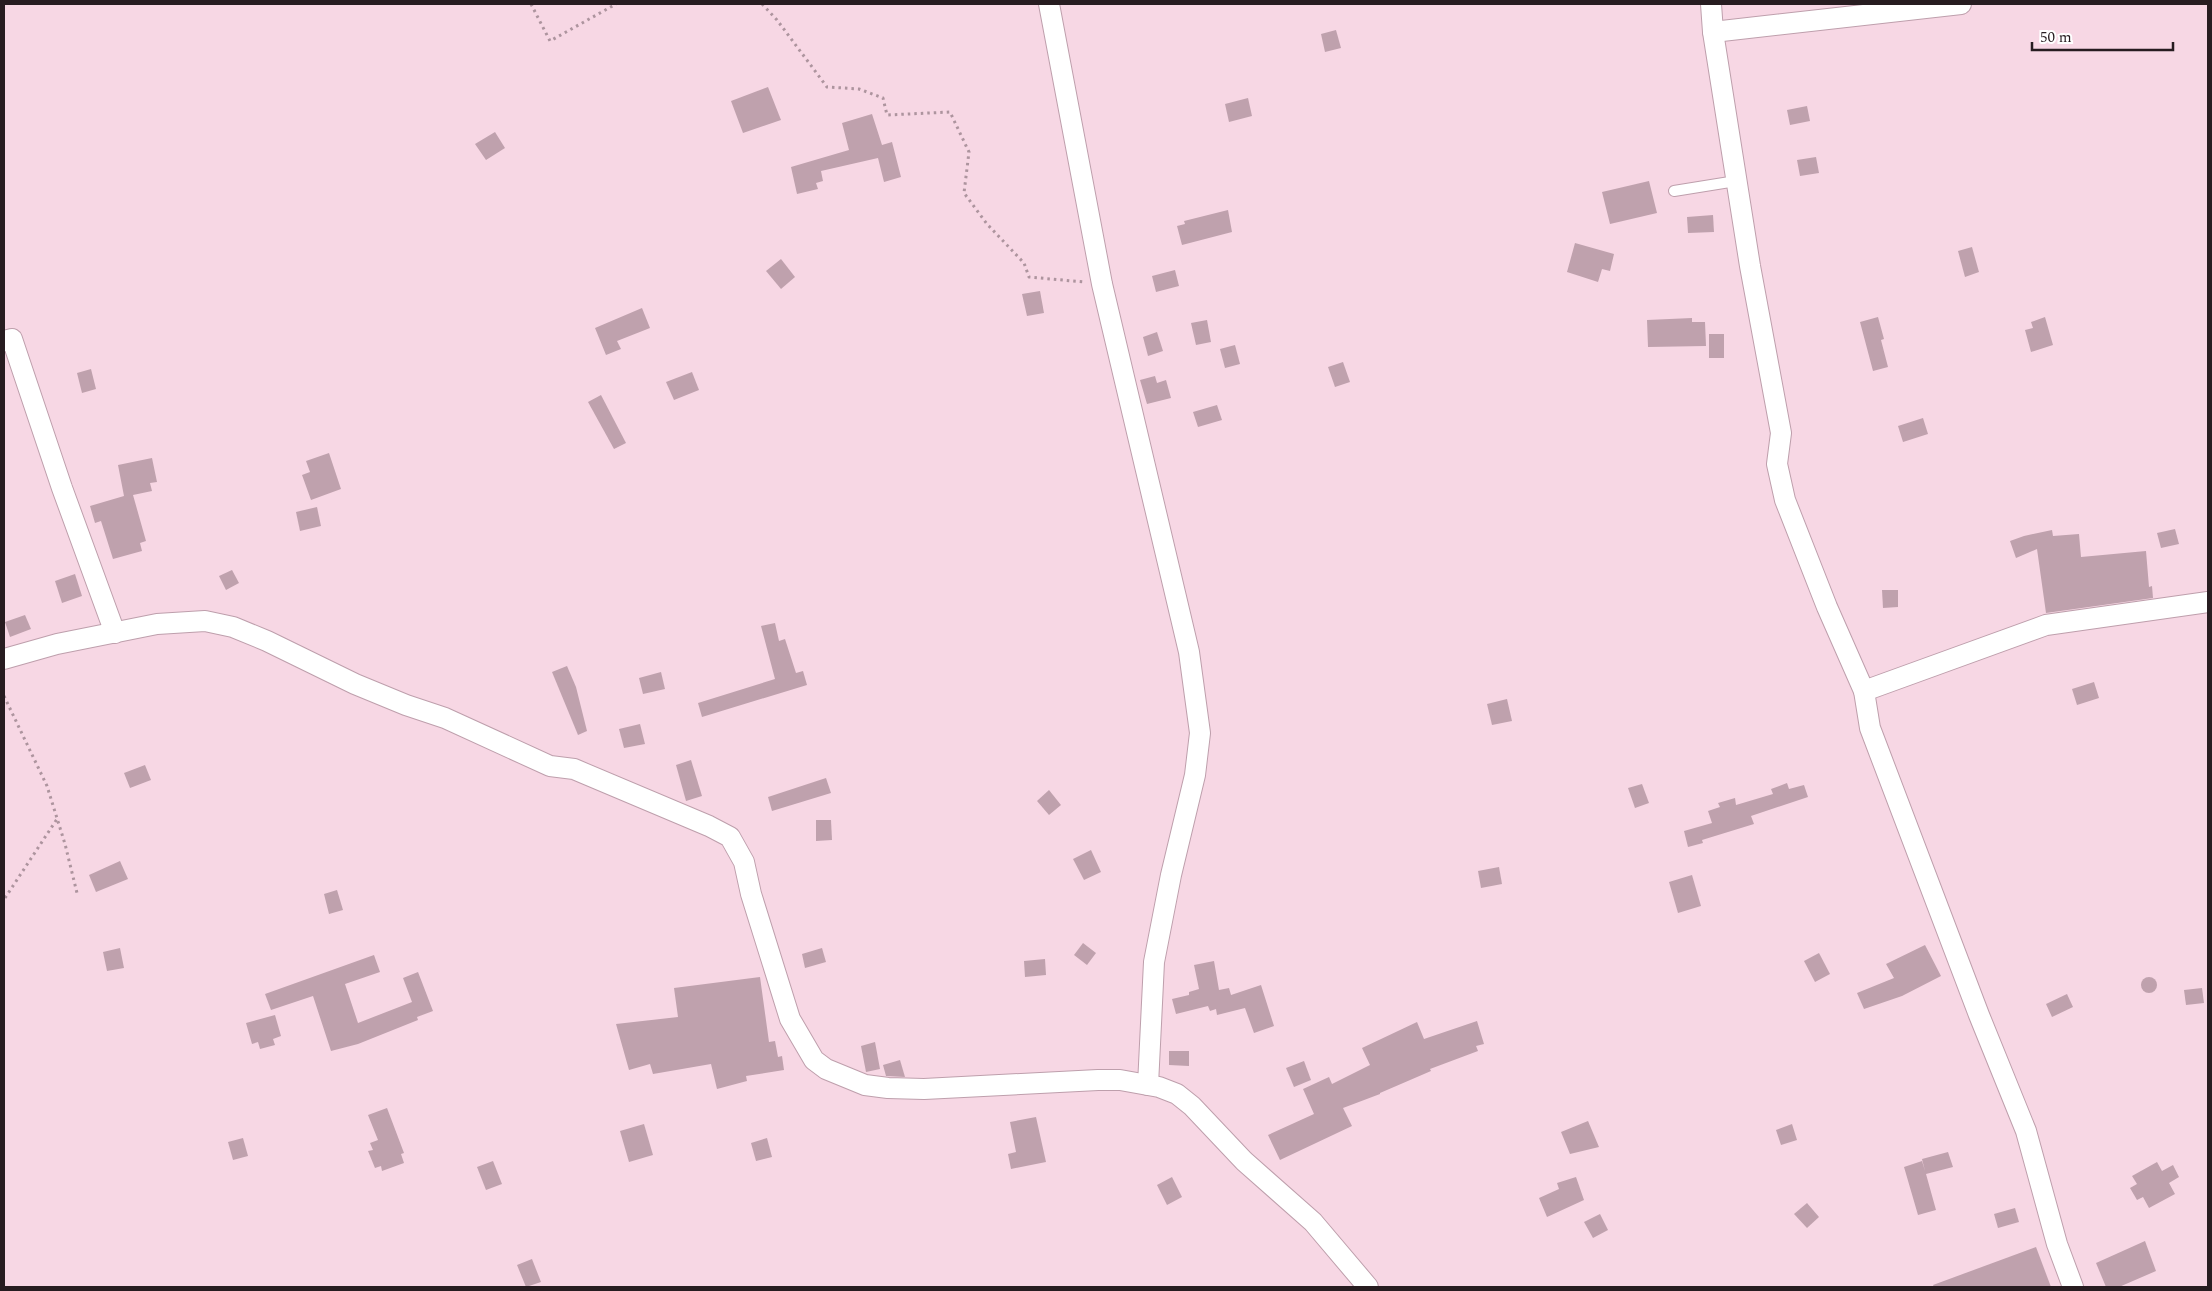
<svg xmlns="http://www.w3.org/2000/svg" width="2212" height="1291" viewBox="0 0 2212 1291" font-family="Spectral,serif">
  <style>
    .building { fill: #bfa1ad }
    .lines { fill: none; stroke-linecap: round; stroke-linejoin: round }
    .service-casing { stroke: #be9fac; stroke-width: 12 }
    .minor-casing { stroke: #be9fac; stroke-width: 22 }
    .path { stroke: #ad949e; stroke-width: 3; stroke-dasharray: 2.5 4; stroke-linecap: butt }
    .service { stroke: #fff; stroke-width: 10 }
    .minor { stroke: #fff; stroke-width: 20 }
  </style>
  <rect width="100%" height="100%" fill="#f7d7e4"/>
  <g class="building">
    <path d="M1336,30L1341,48L1325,52L1321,34Z"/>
    <path d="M768,87L781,120L743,133L731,101Z"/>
    <path d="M1248,98L1252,116L1229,122L1225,104Z"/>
    <path d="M1807,106L1810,121L1790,125L1787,110Z"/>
    <path d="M872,114L882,145L892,142L901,177L884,182L878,158L821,171L823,181L816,183L818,189L797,194L791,167L849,150L842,123Z"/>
    <path d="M495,132L505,148L486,160L475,144Z"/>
    <path d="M1816,157L1819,173L1800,176L1797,160Z"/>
    <path d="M1649,181L1657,213L1610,224L1602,192Z"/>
    <path d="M1228,210L1232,232L1182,245L1177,226L1185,224L1184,221Z"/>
    <path d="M1713,215L1714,232L1688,233L1687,217Z"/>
    <path d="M1575,243L1614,254L1610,271L1602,269L1598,282L1567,272Z"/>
    <path d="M1972,247L1979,272L1965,277L1958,251Z"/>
    <path d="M781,259L795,277L781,289L766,271Z"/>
    <path d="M1175,270L1179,286L1156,292L1152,276Z"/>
    <path d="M1040,291L1044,313L1027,316L1022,294Z"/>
    <path d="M642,308L650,328L617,341L621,349L606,355L595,328Z"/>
    <path d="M1878,317L1884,339L1881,340L1888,367L1873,371L1860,322Z"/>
    <path d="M2045,317L2053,345L2031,352L2025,330L2033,328L2031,322Z"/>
    <path d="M1692,318V322H1705L1706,346L1648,347L1647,320Z"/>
    <path d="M1207,320L1211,342L1196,345L1191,323Z"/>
    <path d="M1157,332L1163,351L1148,356L1143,337Z"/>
    <rect x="1709" y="334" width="15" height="24"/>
    <path d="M1235,345L1240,364L1225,368L1220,349Z"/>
    <path d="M1343,362L1350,382L1335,387L1328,367Z"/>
    <path d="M91,369L96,389L82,393L77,373Z"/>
    <path d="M692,372L699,390L674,400L666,382Z"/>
    <path d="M1155,376L1157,383L1166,380L1171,398L1147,404L1140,380Z"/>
    <path d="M601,395L626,443L614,449L588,402Z"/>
    <path d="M1217,405L1222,420L1198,427L1193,412Z"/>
    <path d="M1923,418L1928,434L1903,442L1898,426Z"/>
    <path d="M329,453L341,489L311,500L302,475L310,472L306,461Z"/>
    <path d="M152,458L157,482L150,483L152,491L133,495L146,541L140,543L142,551L113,559L101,521L95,523L90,506L124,496L118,465Z"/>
    <path d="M317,507L321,526L300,531L296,512Z"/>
    <path d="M2175,529L2179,544L2161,548L2157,533Z"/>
    <path d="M2052,530L2053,536L2079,534L2081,557L2146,551L2149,587L2152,586L2153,598L2046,613L2037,549L2016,558L2010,541L2024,536Z"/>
    <path d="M232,570L239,583L226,590L219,576Z"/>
    <path d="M75,574L82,596L62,603L55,581Z"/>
    <path d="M1882,590H1898V607L1883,608Z"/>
    <path d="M25,615L31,629L10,637L5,622Z"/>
    <path d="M775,623L779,641L785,639L796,673L803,671L807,685L702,717L698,703L775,679L761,626Z"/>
    <path d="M567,666L576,687L587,731L578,735L552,672Z"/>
    <path d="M661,672L665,689L643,694L639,678Z"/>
    <path d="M2094,682L2099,698L2077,705L2072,689Z"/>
    <path d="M1507,699L1512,721L1492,725L1487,704Z"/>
    <path d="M640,724L645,744L624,748L619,729Z"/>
    <path d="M691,760L702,796L686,801L676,765Z"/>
    <path d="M145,765L151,780L130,788L124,773Z"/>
    <path d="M826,778L831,793L772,811L768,797Z"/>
    <path d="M1787,783L1789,789L1804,785L1808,797L1751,816L1754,824L1702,840L1703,843L1688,847L1684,831L1712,823L1708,811L1720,807L1718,803L1735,798L1736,805L1773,794L1771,789Z"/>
    <path d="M1642,784L1649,803L1635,808L1628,788Z"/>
    <path d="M1049,790L1061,805L1049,815L1037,801Z"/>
    <path d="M816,820H831L832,840L816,841Z"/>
    <path d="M1091,850L1101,872L1084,880L1073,859Z"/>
    <path d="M120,861L128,879L96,892L89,875Z"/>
    <path d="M1499,867L1502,884L1481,888L1478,871Z"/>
    <path d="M1692,875L1701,906L1678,913L1669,882Z"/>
    <path d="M337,890L343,910L329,914L324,894Z"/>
    <path d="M1083,943L1096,953L1087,965L1074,955Z"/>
    <path d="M1925,945L1941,976L1902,996L1864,1009L1857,993L1894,978L1886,964Z"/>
    <path d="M120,948L124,968L107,971L103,952Z"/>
    <path d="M822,948L826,962L805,968L802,954Z"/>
    <path d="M1819,953L1830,974L1815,982L1804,961Z"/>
    <path d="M374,955L380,972L345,984L358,1023L412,1002L403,978L418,972L433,1011L417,1017L418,1020L358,1044L331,1051L313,996L271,1010L265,994Z"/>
    <path d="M1045,959L1046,975L1025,977L1024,961Z"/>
    <path d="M1214,961L1219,990L1229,988L1231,995L1261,985L1274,1026L1254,1033L1245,1008L1217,1015L1216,1009L1210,1011L1208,1006L1176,1014L1172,999L1189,995V992L1199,989L1194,965Z"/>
    <circle cx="2149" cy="985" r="8"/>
    <path d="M760,977L769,1042L775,1041L778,1057L782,1056L784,1070L746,1076L747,1081L717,1089L711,1064L653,1074L650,1064L629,1070L616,1024L678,1017L674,988Z"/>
    <path d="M2202,988L2204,1003L2186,1005L2184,990Z"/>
    <path d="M2067,994L2073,1007L2052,1017L2046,1004Z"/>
    <path d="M275,1015L281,1036L273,1039L275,1045L260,1049L258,1042L252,1044L246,1023Z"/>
    <path d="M1477,1021L1484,1044L1476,1046L1478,1051L1430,1069L1431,1071L1380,1093V1094L1343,1108L1352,1126L1280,1160L1268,1135L1314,1114L1303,1089L1329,1077L1332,1084L1370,1065L1362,1048L1417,1022L1424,1039Z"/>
    <path d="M875,1042L880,1069L866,1072L861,1046Z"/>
    <path d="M1169,1051H1189V1066L1169,1065Z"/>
    <path d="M900,1060L905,1077L886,1076L883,1065Z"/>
    <path d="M1304,1061L1311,1080L1294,1087L1286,1068Z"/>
    <path d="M387,1108L404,1153L401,1154L404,1163L382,1171L381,1166L375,1168L368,1151L373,1150L370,1143L378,1140L368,1115Z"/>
    <path d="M1036,1117L1046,1162L1011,1169L1008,1154L1016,1152L1010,1122Z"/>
    <path d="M1588,1121L1599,1147L1570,1154L1561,1132Z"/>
    <path d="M644,1124L653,1155L629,1162L620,1131Z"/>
    <path d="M1792,1124L1797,1140L1781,1145L1776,1130Z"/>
    <path d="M243,1138L248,1156L233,1160L228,1142Z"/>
    <path d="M767,1138L772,1157L756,1161L751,1143Z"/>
    <path d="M1948,1152L1953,1167L1926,1174L1936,1210L1918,1215L1904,1167L1922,1161L1925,1171L1922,1159Z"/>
    <path d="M493,1161L502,1184L486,1190L477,1167Z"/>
    <path d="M2157,1162L2162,1171L2173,1165L2179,1177L2169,1183L2175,1194L2149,1208L2143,1197L2137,1200L2130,1188L2137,1184L2132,1176Z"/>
    <path d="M1172,1177L1182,1197L1167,1205L1157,1185Z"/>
    <path d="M1576,1177L1584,1200L1547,1217L1539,1198L1559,1189L1557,1183Z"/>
    <path d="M1807,1203L1819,1217L1807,1228L1794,1214Z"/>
    <path d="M2015,1208L2019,1222L1998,1228L1994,1214Z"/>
    <path d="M1600,1214L1608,1230L1593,1238L1584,1222Z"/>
    <path d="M2145,1241L2156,1271L2119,1287H2106L2096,1263Z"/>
    <path d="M2036,1247L2051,1287H1934L1933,1285Z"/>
    <path d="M532,1259L541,1282L526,1287L517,1265Z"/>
  </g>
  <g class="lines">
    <defs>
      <path id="service" d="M1674,191L1736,181"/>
      <g id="minor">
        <path d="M1049,4L1102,284L1189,652L1200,733L1195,775L1171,875L1154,962L1148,1085"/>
        <path d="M1711,4L1713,32L1750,266L1781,433L1777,464L1785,500L1827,607L1864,691L1870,728L1979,1015L2026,1131L2057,1244L2073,1287"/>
        <path d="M1713,32L1961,4"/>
        <path d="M4,341L12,339L62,488L115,633"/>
        <path d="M4,659L57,644L157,624L205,621L233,627L267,641L355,684L406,705L445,718L550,766L574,769L709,826L730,837L744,862L751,894L790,1019L814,1060L826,1069L865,1085L888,1088L924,1089L1098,1080H1120L1159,1087L1177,1094L1192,1106L1244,1161L1313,1222L1368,1287"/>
        <path d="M1864,691L2046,625L2208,602"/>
      </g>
    </defs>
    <use href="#service" class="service-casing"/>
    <use href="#minor" class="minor-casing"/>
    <g class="path">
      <path d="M531,4L550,41L616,4"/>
      <path d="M762,4L777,20L827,87L859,89L883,98L887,115L950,112L969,152L964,193L987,224L1024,263L1029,277L1084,282"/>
      <path d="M4,696L47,786L65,844L77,893"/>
      <path d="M5,898L57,819"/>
    </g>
    <use href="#service" class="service"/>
    <use href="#minor" class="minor"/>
  </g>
  <rect width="2212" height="1291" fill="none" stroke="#271c20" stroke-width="10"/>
  <path d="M2032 42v8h141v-8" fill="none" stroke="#271c20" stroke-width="2.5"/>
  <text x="2040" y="42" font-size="15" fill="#271c20" stroke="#ffffff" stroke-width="4" paint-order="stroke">50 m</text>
</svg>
